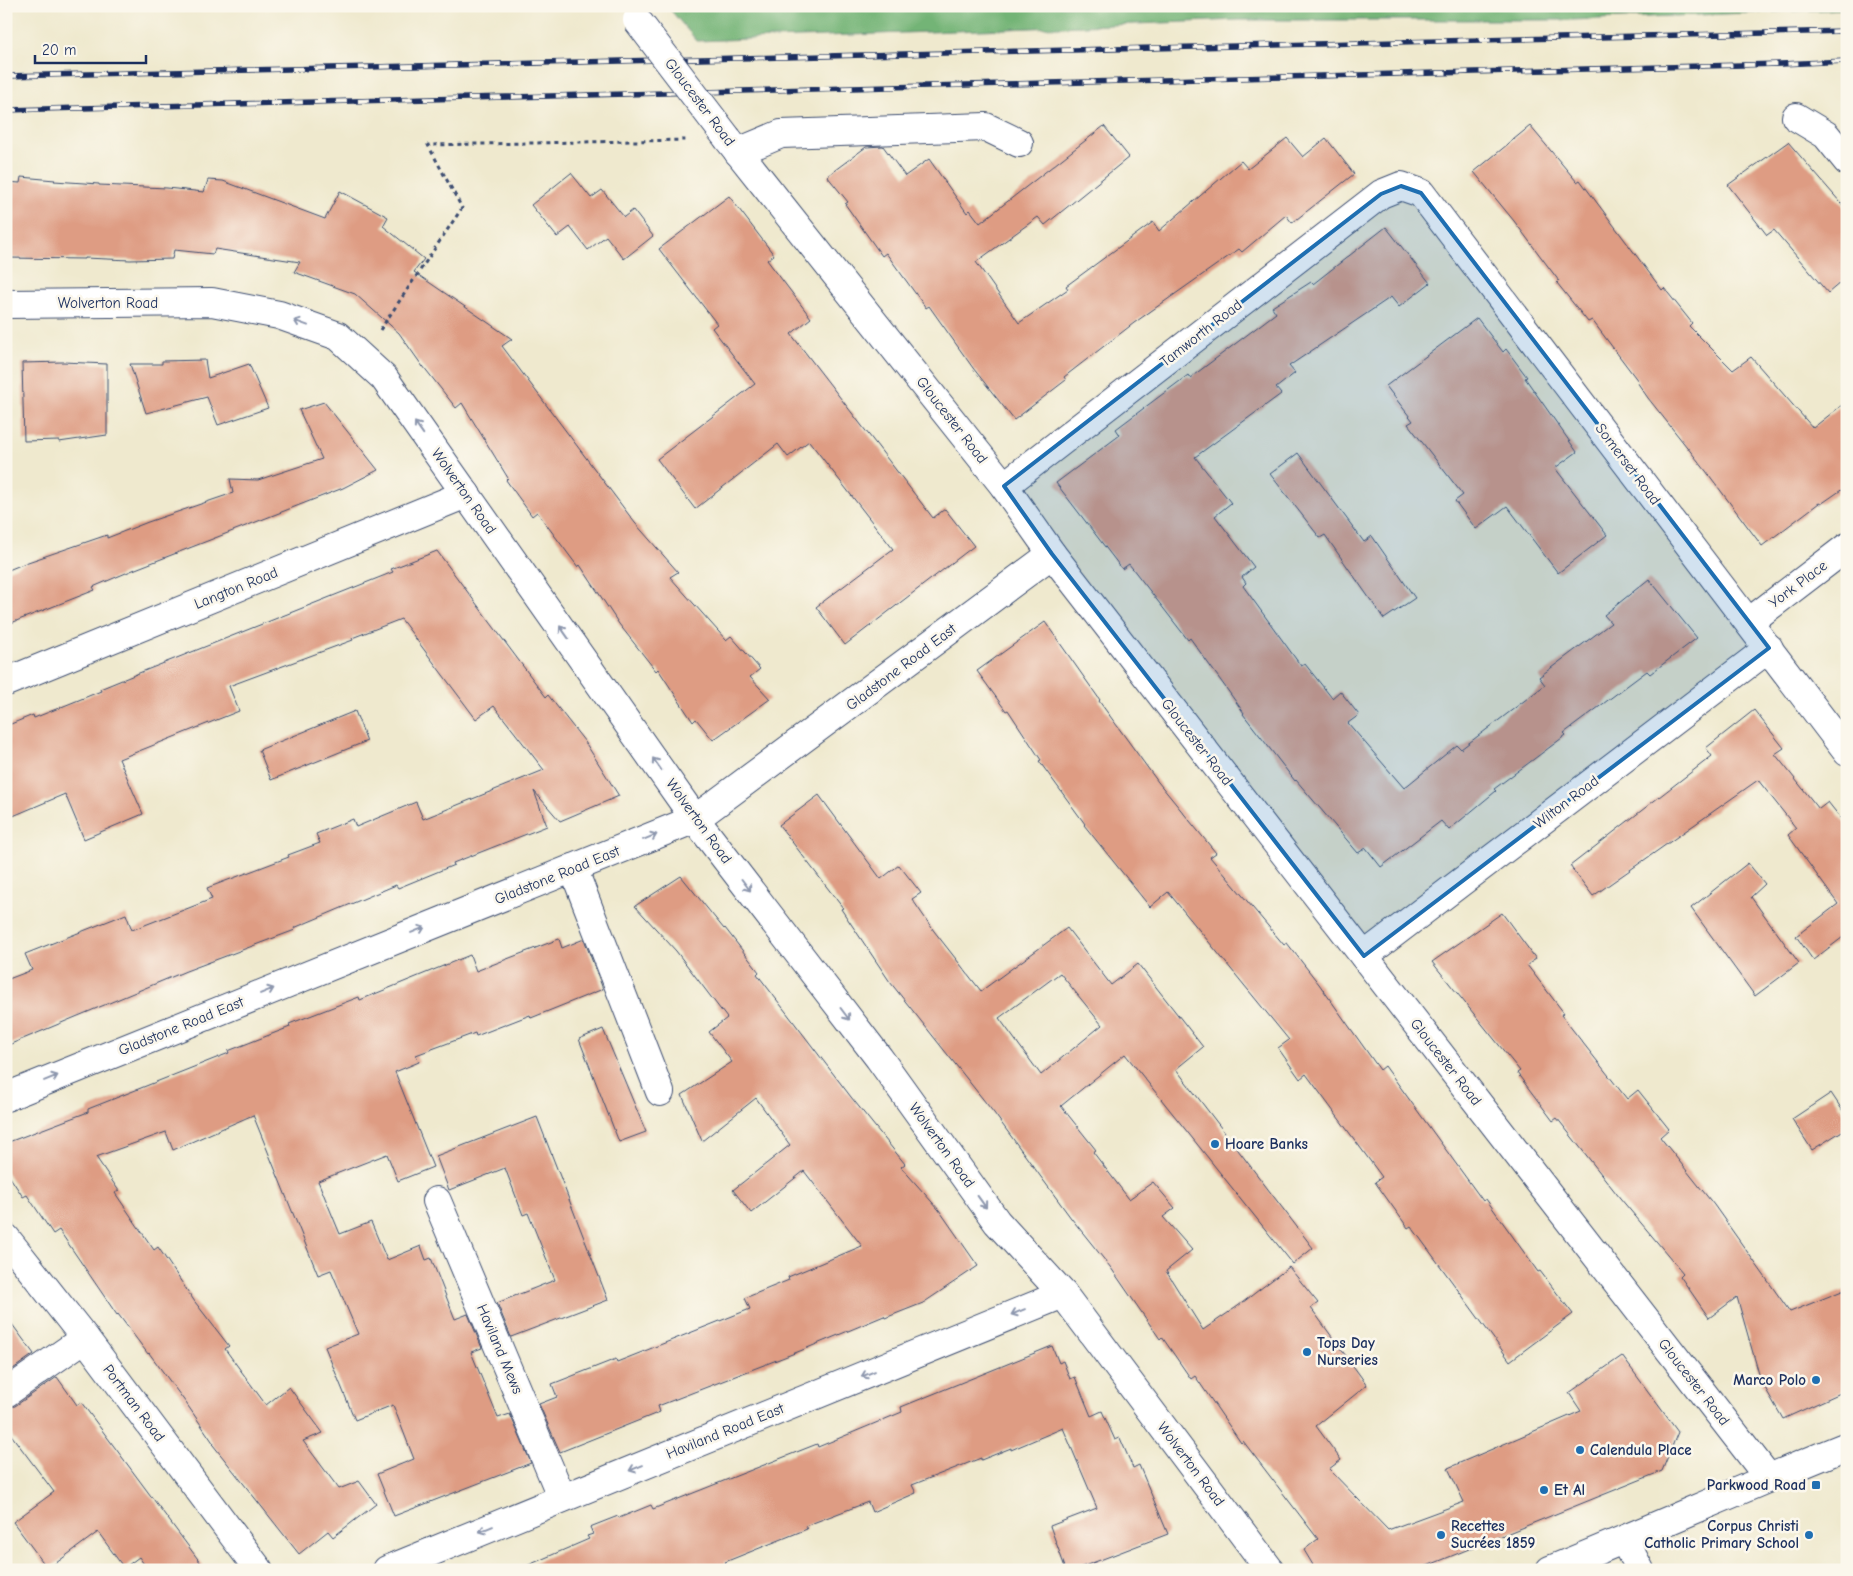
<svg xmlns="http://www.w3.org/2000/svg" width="1853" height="1576" viewBox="0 0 1853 1576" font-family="'Comic Neue',sans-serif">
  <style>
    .forest { fill: #73b476; stroke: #47726a }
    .building { fill: #de9c83; fill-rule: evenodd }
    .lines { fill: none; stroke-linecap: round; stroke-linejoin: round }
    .minor-casing { stroke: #3b4b6f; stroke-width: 30 }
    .major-casing { stroke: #3b4b6f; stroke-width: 30 }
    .path { stroke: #3b4b6f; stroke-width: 3; stroke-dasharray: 4 4; stroke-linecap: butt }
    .minor { stroke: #fff; stroke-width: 28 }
    .major { stroke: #fff; stroke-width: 28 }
    .rail-casing { stroke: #1b2f5e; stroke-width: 5.5 }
    .rail { stroke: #fbf7ec; stroke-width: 4; stroke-dasharray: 11; stroke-linecap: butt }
    .minor-bridge-casing { stroke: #3b4b6f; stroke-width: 30; stroke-linecap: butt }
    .minor-bridge { stroke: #fff; stroke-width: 28 }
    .oneway { stroke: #8d97ae }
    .marked { fill: #1f6fb2; fill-opacity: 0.2; stroke: #1f6fb2; stroke-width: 4; stroke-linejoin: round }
    .poi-dot { fill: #1f6fb2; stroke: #fbf7ec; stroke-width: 2 }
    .labels { text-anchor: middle; stroke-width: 5; stroke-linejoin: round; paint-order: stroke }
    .street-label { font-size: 15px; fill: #1b2f5e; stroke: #fbf7ec }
    .poi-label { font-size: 15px; font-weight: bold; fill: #1b2f5e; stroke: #fbf7ec; text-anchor: start }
  </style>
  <rect width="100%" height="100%" fill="#fbf7ec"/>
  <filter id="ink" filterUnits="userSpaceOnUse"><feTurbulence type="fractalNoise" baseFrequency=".02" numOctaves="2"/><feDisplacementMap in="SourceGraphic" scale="10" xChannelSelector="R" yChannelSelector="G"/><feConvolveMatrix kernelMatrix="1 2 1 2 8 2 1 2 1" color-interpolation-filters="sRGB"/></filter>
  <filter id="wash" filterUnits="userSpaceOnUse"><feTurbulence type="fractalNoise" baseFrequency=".0096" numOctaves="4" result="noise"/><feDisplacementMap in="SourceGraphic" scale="20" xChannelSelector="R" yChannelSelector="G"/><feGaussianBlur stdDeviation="1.12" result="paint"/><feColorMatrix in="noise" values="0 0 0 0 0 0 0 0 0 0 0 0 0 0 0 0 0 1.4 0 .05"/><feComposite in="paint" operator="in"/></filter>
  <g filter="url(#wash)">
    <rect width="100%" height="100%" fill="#efe9ce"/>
    <path class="forest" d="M667,6H1847V9L1572,20H1238L697,41Z"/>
    <g id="blocks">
      <g class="building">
        <path d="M1104,126L1129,157L1045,225L1038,217L976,262L1019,323L1068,289L1066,286L1153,222L1159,231L1241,161L1248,169L1287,138L1303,157L1326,138L1354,174L1292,223L1286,215L1242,252L1239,249L1134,323L1064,377L1066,380L1014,420L973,368L929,306L926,308L886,253L882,256L845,204L848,202L827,176L866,147L883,146L905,176L929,159L967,213L970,210L980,223Z"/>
        <path d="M1530,126L1577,182L1580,180L1662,290L1664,288L1692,323L1689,326L1733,370L1751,357L1813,428L1847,401V486L1821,504L1819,503L1762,546L1706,471L1648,398L1637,382L1638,381L1592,320L1588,322L1557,283L1559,281L1514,221L1474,172Z"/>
        <path d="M1788,142L1847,210V277L1828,293L1774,230L1767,235L1728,185Z"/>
        <path d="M571,173L591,198L602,190L624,217L633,210L653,236L624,259L606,236L588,250L570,227L557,237L531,205Z"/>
        <path d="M21,177L55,180L54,181L99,184V185L167,188L204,192L208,180L223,181L325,219L340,191L388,217L383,226L424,259L414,272L512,339L502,346L635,523L678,572L670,577L726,640L731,636L760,669L750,677L770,699L713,740L696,719L693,722L658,669L656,671L619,624L580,565L578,567L537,512L532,516L506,480L508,478L462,403L456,408L423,366V367L399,333L355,294L294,272L300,262L215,249L213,254L174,250L172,259L130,260L85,258V259L6,258V182L20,183Z"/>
        <path d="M729,196L774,255L767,260L811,318L791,334L933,518L945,509L974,546L845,645L816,607L893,549L809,441L788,457L778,444L695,509L657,459L755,384L712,328L717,324L659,249Z"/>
        <path d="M1386,227L1430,283L1399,307L1391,297L1289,366L1295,373L1276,388L1281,394L1195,457L1231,503L1215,516L1254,567L1242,577L1246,583L1243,586L1301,666L1305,664L1332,698L1340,691L1359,715L1348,723L1404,788L1457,745L1461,749L1545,685L1539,677L1611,623L1604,615L1649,579L1697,638L1650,674L1647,671L1564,733L1566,735L1494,789L1496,791L1449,830L1441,821L1381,867L1366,848L1358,853L1296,780L1295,781L1243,714L1244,713L1190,638L1188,640L1129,564L1122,569L1056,483L1120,435L1116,429L1188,375L1190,378L1276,313L1272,307L1311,282L1313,284Z"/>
        <path d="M1477,318L1503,352L1506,349L1527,377L1525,378L1577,452L1555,468L1607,535L1558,573L1507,506L1476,529L1455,501L1463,495L1408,424L1413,421L1386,386Z"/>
        <path d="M205,360L208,378L249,364L268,408L218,425L207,397L146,413L130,364H162V361Z"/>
        <path d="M63,362L107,364V435L59,442V440L24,441L22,363Z"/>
        <path d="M324,402L378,470L343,488L133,570L93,587L95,590L6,625V571L28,562L107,535V538L148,522L233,493L230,479L258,480L322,459L299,410Z"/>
        <path d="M1298,453L1364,542L1372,536L1415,598L1384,619L1325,535L1320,538L1270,474Z"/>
        <path d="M437,551L546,697L548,695L585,742L619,796L560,821L534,791L547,826L453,863L454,865L398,888L396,885L294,928L295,930L186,971L6,1046V980L32,970L25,954L126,914L132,930L212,899L207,888L289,857L288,855L320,843L316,834L353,819L356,827L416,802L423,819L544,770L494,706L476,719L401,619L352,638L353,640L229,686L239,711L119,759L143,814L84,839L65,794L6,819V726L33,715L34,718L101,691L100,689L139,673L393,572L391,569Z"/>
        <path d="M1045,622L1100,700L1099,701L1158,782L1216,853L1210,857L1284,945L1287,943L1319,984L1380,1070L1385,1066L1483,1201L1486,1199L1538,1272L1540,1271L1573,1314L1510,1361L1411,1226L1408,1228L1375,1182L1382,1177L1306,1074L1300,1079L1278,1048L1289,1040L1168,892L1150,907L1084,825L1085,824L1039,761L1041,760L1008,710L1006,711L977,671Z"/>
        <path d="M1754,710L1784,748L1775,754L1819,809L1828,802L1847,826V934L1813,960L1796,936L1838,904L1788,835L1796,828L1758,780L1593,896L1570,866L1712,756L1706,748Z"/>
        <path d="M355,711L367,741L271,780L259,750Z"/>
        <path d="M819,795L881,879L899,865L921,893L912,899L934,931L981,991L1067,928L1111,985L1138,964L1203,1047L1176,1069L1313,1248L1293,1264L1125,1054L1061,1106L1096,1150L1093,1152L1129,1199L1153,1182L1175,1208L1163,1217L1192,1250L1166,1271L1203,1330L1238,1306L1289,1267L1318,1303L1311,1308L1367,1385L1316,1426L1341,1460L1329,1469L1388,1530L1464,1502L1448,1468L1581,1411L1569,1393L1622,1356L1678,1432L1662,1471L1417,1570H1316L1304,1550L1318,1539L1243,1441L1241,1443L1195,1376L1191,1379L1162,1337L1160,1339L1111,1268L1071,1218L994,1113L890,982L841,909L843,908L779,825ZM1060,973L1102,1025L1041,1075L999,1018Z"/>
        <path d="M1748,863L1765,884L1751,897L1799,963L1755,996L1691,908Z"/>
        <path d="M681,876L724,929L725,928L759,972L757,974L851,1097L905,1164L901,1167L939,1210L978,1266L923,1303L885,1318L884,1316L800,1351L658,1406L660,1412L560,1452L539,1404L557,1397L552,1384L616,1359L617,1362L750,1309L745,1298L789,1280L788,1277L862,1246L804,1171L751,1213L733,1190L790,1145L756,1098L702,1141L682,1095L732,1062L709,1032L727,1018L676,951L635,906Z"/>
        <path d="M1502,913L1536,959L1527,965L1564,1013L1561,1015L1627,1099L1638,1090L1669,1129L1660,1137L1714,1205L1790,1312L1847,1289V1390L1783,1419L1761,1381L1737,1297L1709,1318L1680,1276L1683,1273L1620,1198L1557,1118L1553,1121L1517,1073L1520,1071L1432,962Z"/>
        <path d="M559,939L562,948L584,939L603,989L531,1018L530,1015L476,1036L475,1033L416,1055L419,1062L395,1072L433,1167L398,1181L387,1154L318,1181L340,1234L371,1222L387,1260L421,1246L426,1260L431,1258L455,1319L468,1314L482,1348L471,1352L498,1418L510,1414L531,1463L394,1516L377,1474L414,1459L393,1405L355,1420L325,1347L358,1334L331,1270L318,1275L253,1115L173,1150L166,1132L96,1157L119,1191L115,1193L154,1250L158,1247L195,1302L229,1346L225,1349L266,1405L289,1387L323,1433L303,1441L339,1489L359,1481L376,1504L333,1537L328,1531L299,1554L213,1445L214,1444L186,1403L149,1353L148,1354L118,1314L117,1315L59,1230L53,1234L27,1195L23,1197L6,1171V1143L88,1112V1109L229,1053L228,1051L290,1027L289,1024L359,997L360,1000L470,955L476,971Z"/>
        <path d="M603,1029L646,1132L619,1142L579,1039Z"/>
        <path d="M1831,1093L1847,1117V1128L1812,1150L1792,1119Z"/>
        <path d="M537,1117L608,1300L511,1337L497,1303L555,1280L528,1213L523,1215L505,1168L449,1190L436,1156Z"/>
        <path d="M6,1316L34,1354L6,1374Z"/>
        <path d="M1052,1346L1059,1363L1063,1361L1070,1379L1075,1377L1091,1416L1102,1411L1115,1440L1120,1438L1133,1468L1139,1465L1168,1534L1074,1570H1066L1050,1526L1097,1508L1063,1428L1011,1450V1448L981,1460V1458L912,1485L916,1493L872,1512L868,1502L805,1526L807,1529L725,1562L728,1570H517L589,1539L587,1536L593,1534L590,1527L618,1516L619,1518L651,1505L653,1509L817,1444L818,1447L902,1412L901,1407Z"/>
        <path d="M57,1377L77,1405L81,1402L206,1570H148L139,1557L124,1568L98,1532L48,1569L13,1522L54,1492L6,1428V1408L15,1406Z"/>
      </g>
    </g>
  </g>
  <g filter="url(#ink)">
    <use href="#blocks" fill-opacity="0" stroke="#3b4b6f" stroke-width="1"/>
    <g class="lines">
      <defs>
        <g id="minor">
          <path d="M1796,117L1826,135L1847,161"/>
          <path d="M728,139L1004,486L1052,554L1768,1477"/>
          <path d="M738,152L781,134L986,127L1019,143"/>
          <path d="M6,304L212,302L279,315L338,336L384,378L695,819L879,1058L997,1222L1063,1294L1270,1570"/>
          <path d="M1004,486L1381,194L1401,186L1421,193L1847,752"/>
          <path d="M1749,622L1847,547"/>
          <path d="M6,682L466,494"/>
          <path d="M573,868L660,1092"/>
          <path d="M1364,956L1769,648"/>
          <path d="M6,1097L695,819L1052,554"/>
          <path d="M437,1201L562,1498"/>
          <path d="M6,1238L85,1338L259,1570"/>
          <path d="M6,1393L85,1338"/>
          <path d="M1624,1540L1640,1570"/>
          <path d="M387,1570L1063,1294"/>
        </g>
        <path id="major" d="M1550,1570C1649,1530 1747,1486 1847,1446"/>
      </defs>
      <use href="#minor" class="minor-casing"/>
      <use href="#major" class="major-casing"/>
      <path class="path" d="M380,330L462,208L428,145L686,140"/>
      <use href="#minor" class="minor"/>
      <use href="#major" class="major"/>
      <defs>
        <g id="rail">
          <path d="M6,76L1847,31"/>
          <path d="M6,110L1781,64L1847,61"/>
        </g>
      </defs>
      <use href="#rail" class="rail-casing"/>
      <use href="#rail" class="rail"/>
      <defs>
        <path id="minor-bridge" d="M637,20L728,139"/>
      </defs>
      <use href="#minor-bridge" class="minor-bridge-casing"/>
      <use href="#minor-bridge" class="minor-bridge"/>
    </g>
    <defs><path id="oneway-shaft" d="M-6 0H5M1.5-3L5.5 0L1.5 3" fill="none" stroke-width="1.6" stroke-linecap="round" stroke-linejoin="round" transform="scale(1.25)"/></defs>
    <g class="oneway">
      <use href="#oneway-shaft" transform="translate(301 323) rotate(-160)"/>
      <use href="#oneway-shaft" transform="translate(419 428) rotate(-125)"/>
      <use href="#oneway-shaft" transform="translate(564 632) rotate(-125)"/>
      <use href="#oneway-shaft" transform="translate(657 764) rotate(-125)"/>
      <use href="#oneway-shaft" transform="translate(650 837) rotate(-22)"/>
      <use href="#oneway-shaft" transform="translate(746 885) rotate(53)"/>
      <use href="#oneway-shaft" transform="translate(418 930) rotate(-22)"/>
      <use href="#oneway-shaft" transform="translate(267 991) rotate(-22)"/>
      <use href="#oneway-shaft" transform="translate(845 1014) rotate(53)"/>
      <use href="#oneway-shaft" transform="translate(51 1078) rotate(-22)"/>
      <use href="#oneway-shaft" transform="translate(982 1202) rotate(54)"/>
      <use href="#oneway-shaft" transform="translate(1018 1312) rotate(158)"/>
      <use href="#oneway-shaft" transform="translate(868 1374) rotate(158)"/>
      <use href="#oneway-shaft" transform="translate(636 1468) rotate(158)"/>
      <use href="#oneway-shaft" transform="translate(486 1529) rotate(158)"/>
    </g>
  </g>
  <path class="marked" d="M1401,186L1421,193L1769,648L1364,956L1052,554L1004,486L1381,194Z"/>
  <g class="poi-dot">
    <circle cx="1215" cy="1144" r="5"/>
    <circle cx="1307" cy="1352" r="5"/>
    <circle cx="1816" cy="1380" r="5"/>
    <circle cx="1580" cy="1450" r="5"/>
    <rect x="1811" y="1480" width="10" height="10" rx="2.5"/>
    <circle cx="1544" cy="1490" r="5"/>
    <circle cx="1441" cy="1535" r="5"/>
    <circle cx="1809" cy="1535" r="5"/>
  </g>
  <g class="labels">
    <g class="street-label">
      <text transform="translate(700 102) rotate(53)" y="5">Gloucester Road</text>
      <text x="108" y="308">Wolverton Road</text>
      <text transform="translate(1201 333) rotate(-38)" y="5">Tamworth Road</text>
      <text transform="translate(952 420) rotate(52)" y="5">Gloucester Road</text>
      <text transform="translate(1628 464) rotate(53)" y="5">Somerset Road</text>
      <text transform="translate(464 491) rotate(55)" y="5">Wolverton Road</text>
      <text transform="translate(1798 584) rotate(-37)" y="5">York Place</text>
      <text transform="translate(236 588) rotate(-22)" y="5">Langton Road</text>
      <text transform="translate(901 667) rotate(-37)" y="5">Gladstone Road East</text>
      <text transform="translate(1197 742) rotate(52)" y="5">Gloucester Road</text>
      <text transform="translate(1566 802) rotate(-37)" y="5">Wilton Road</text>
      <text transform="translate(699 821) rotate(54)" y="5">Wolverton Road</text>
      <text transform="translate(557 875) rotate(-22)" y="5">Gladstone Road East</text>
      <text transform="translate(181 1026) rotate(-22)" y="5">Gladstone Road East</text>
      <text transform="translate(1446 1062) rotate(52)" y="5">Gloucester Road</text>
      <text transform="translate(942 1145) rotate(54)" y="5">Wolverton Road</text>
      <text transform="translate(500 1349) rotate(67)" y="5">Haviland Mews</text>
      <text transform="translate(1694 1382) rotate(52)" y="5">Gloucester Road</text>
      <text transform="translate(134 1403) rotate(53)" y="5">Portman Road</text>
      <text transform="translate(725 1431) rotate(-22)" y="5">Haviland Road East</text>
      <text transform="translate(1191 1464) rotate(53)" y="5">Wolverton Road</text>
    </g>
    <g class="poi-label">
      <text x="1225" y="1149">Hoare Banks</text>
      <text x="1317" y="1348">Tops Day<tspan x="1317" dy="17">Nurseries</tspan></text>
      <text x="1806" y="1385" text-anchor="end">Marco Polo</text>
      <text x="1590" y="1455">Calendula Place</text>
      <text x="1806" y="1490" text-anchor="end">Parkwood Road</text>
      <text x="1554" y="1495">Et Al</text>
      <text x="1451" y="1531">Recettes<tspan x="1451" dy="17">Sucrées 1859</tspan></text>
      <text x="1799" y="1531" text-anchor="end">Corpus Christi<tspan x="1799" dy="17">Catholic Primary School</tspan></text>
    </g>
  </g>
  <rect width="1853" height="1576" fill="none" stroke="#fbf7ec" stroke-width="25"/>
  <path d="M35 55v8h111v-8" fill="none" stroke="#1b2f5e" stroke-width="2.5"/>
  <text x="42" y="55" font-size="15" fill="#1b2f5e" stroke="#fbf7ec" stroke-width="4" paint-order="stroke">20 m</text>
</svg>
